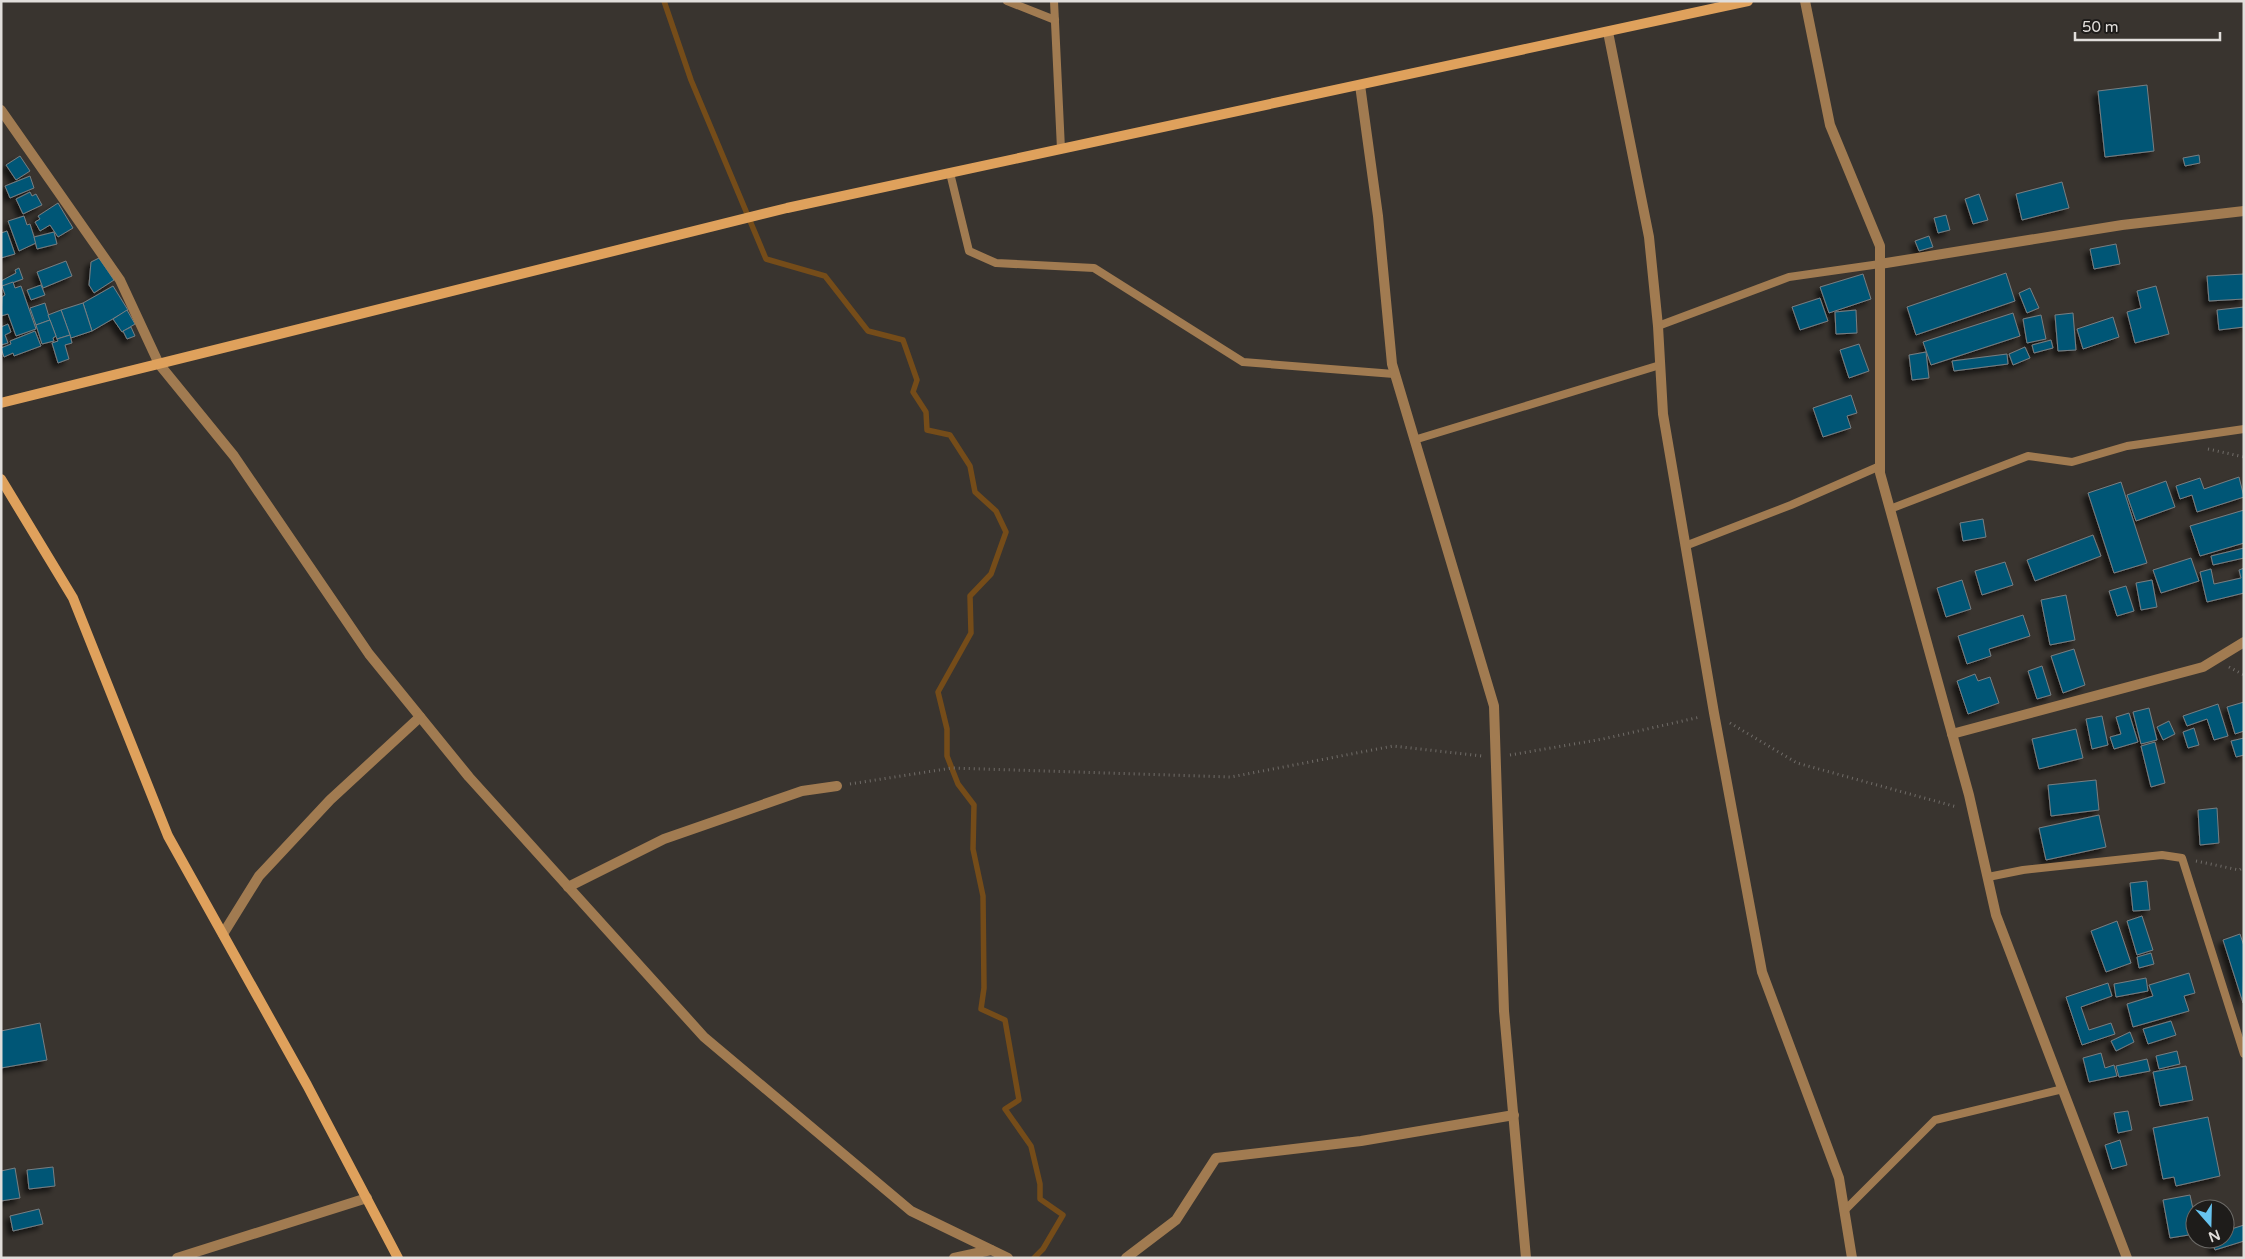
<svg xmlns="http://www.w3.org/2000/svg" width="2245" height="1259" viewBox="0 0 2245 1259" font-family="'Varela Round',sans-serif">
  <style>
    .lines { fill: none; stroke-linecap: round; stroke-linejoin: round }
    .stream { stroke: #754c19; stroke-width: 5.5 }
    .building { fill: #035776; stroke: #777e82; filter: url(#shadow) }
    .path { stroke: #706c68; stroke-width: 3; stroke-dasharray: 1 4; stroke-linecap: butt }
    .lane { stroke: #a17b51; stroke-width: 8 }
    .street { stroke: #a17b51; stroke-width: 10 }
    .secondary { stroke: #dfa15c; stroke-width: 10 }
  </style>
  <defs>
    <filter id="shadow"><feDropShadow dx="-4.5" dy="4.5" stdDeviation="2.5" flood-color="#0009"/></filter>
  </defs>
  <rect width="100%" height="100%" fill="#39342f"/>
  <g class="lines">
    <path class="stream" d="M664,1L691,80L766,259L825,276L868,331L903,340L917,380L913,392L926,412L927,430L950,435L970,466L975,492L996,511L1006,532L991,574L970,596L971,633L938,692L947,729V756L958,784L974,805L973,849L983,896L984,988L981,1009L1005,1020L1019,1100L1005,1109L1031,1146L1040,1184V1199L1063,1215L1043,1249L1034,1258"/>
  </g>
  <g class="building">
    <path d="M2147,85L2154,151L2105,157L2098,91Z"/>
    <path d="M2199,155L2200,163L2185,166L2183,158Z"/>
    <path d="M20,156L30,171L16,180L6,165Z"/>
    <path d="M30,176L34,188L10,198L5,186Z"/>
    <path d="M2062,182L2069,208L2022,220L2016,194Z"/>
    <path d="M30,192L32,196L36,194L42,205L23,214L16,199Z"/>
    <path d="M1979,194L1988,220L1973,224L1965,199Z"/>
    <path d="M58,203L73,228L58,237L50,225L40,231L35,222L40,219L38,216Z"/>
    <path d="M1946,215L1950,230L1938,233L1934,218Z"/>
    <path d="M24,216L27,225L30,224L36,243L19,251L8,221Z"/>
    <path d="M7,231L15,254L1,258V233Z"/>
    <path d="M54,232L57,244L37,249L34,237Z"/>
    <path d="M1929,236L1933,247L1919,251L1915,241Z"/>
    <path d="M2116,244L2120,264L2094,269L2090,249Z"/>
    <path d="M99,258L114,280L94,293L89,285L91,262Z"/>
    <path d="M66,261L72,276L43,288L37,272Z"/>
    <path d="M19,268L23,279L1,287V281L16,273L15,270Z"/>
    <path d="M2006,273L2015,301L1916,335L1907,307Z"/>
    <path d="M1863,274L1871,299L1829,313L1820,287Z"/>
    <path d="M2244,274V299L2209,301L2207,276Z"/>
    <path d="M13,282L15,288L21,286L36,329L16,336L8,314L1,316L2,297L5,295L2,286Z"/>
    <path d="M41,285L45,295L31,300L27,290Z"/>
    <path d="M113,286L128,310L92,331L83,303Z"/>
    <path d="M2156,286L2169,334L2135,343L2127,312L2141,308L2137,291Z"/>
    <path d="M2030,288L2039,308L2027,313L2019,293Z"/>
    <path d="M1820,298L1828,321L1800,330L1792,307Z"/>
    <path d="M45,303L50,320L36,325L30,308Z"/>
    <path d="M83,303L92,331L71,338L61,310Z"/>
    <path d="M2244,307V327L2219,330L2217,310Z"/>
    <path d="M61,310L70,335L57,339L48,315Z"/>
    <path d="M127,310L135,324L122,332L113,319Z"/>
    <path d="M1856,310L1857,333L1836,334L1835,312Z"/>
    <path d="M2013,313L2020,336L1931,365L1923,342Z"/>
    <path d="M2073,313L2076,350L2058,351L2055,315Z"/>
    <path d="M2041,315L2046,339L2027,343L2023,319Z"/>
    <path d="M2113,317L2119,337L2083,349L2077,329Z"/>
    <path d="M50,320L56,336L53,338L54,341L42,344L36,325Z"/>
    <path d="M8,324L11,332L5,335L8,343L1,345V327Z"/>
    <path d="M131,327L135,336L127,339L123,331Z"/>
    <path d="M35,331L41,346L14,356L13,353L4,357L1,348L11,344L10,341Z"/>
    <path d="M70,335L72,343L65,345L69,359L58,363L52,343L58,341L57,339Z"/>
    <path d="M2051,340L2053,348L2034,353L2032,345Z"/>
    <path d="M1859,344L1869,371L1849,378L1840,350Z"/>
    <path d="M2025,347L2030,358L2013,365L2009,354Z"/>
    <path d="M1926,352L1929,378L1912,380L1909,355Z"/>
    <path d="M2007,354L2008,364L1954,371L1952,361Z"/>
    <path d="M1851,395L1857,413L1847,416L1851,428L1823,437L1813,408Z"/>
    <path d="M2239,477L2244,497L2197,512L2192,495L2180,499L2176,486L2200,478L2204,489Z"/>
    <path d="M2166,481L2175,507L2136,521L2127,495Z"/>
    <path d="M2121,482L2147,563L2114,573L2088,493Z"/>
    <path d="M2244,510V543L2200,556L2190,526Z"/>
    <path d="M1983,519L1986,537L1963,541L1960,523Z"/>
    <path d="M2093,535L2101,556L2035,581L2027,560Z"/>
    <path d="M2244,548V558L2213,565L2211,556Z"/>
    <path d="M2191,558L2199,581L2161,593L2153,570Z"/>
    <path d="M2005,562L2013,585L1982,595L1975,571Z"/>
    <path d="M2244,568V593L2207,602L2200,572L2211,569L2214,584L2241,578L2239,570Z"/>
    <path d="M1962,580L1971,609L1946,617L1937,588Z"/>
    <path d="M2152,580L2157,607L2141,610L2136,583Z"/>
    <path d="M2126,586L2134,611L2117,616L2109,591Z"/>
    <path d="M2066,595L2075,640L2050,645L2041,600Z"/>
    <path d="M2023,615L2030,636L1989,649L1991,656L1967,664L1958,636Z"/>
    <path d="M2074,649L2085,685L2063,693L2051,656Z"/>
    <path d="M2042,666L2051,695L2037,699L2028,671Z"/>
    <path d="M1975,674L1978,681L1990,677L1999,703L1968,714L1957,681Z"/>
    <path d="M2244,702V731L2235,734L2227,707Z"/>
    <path d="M2218,704L2228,736L2214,740L2207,719L2187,726L2183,716Z"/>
    <path d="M2149,708L2157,740L2141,744L2133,712Z"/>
    <path d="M2129,713L2138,742L2114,749L2110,737L2121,734L2116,717Z"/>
    <path d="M2102,716L2108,745L2092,749L2086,719Z"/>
    <path d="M2169,721L2175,734L2163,740L2157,727Z"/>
    <path d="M2194,728L2199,745L2188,748L2183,732Z"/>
    <path d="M2076,729L2083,758L2039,769L2032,739Z"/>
    <path d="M2244,738V755L2236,757L2231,741Z"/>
    <path d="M2155,742L2165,783L2151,787L2141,746Z"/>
    <path d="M2096,780L2099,810L2051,816L2048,785Z"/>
    <path d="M2217,808L2219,843L2200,845L2198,810Z"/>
    <path d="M2099,815L2106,847L2046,860L2039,828Z"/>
    <path d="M2147,881L2150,910L2133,911L2130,883Z"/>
    <path d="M2142,916L2153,950L2137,955L2127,921Z"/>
    <path d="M2117,921L2131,963L2106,972L2091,931Z"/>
    <path d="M2240,934L2244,946L2243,1003L2223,940Z"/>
    <path d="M2151,953L2154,964L2139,968L2137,957Z"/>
    <path d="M2189,973L2195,993L2184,996L2189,1011L2133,1027L2127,1004L2153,996L2149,985Z"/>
    <path d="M2146,978L2148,991L2116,997L2114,984Z"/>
    <path d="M2108,983L2112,996L2081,1007L2089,1030L2111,1023L2115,1034L2082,1045L2066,997Z"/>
    <path d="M2171,1021L2176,1035L2148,1044L2143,1029Z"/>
    <path d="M40,1023L47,1060L1,1068V1031Z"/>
    <path d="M2130,1032L2134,1042L2116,1051L2111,1041Z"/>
    <path d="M2177,1051L2180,1064L2159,1069L2156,1056Z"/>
    <path d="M2101,1053L2105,1068L2114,1065L2117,1076L2089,1082L2083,1058Z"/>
    <path d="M2147,1059L2150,1071L2119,1077L2116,1066Z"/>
    <path d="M2186,1066L2193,1100L2160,1106L2153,1072Z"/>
    <path d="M2128,1111L2132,1130L2118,1133L2114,1113Z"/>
    <path d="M2208,1117L2220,1176L2176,1186L2174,1177L2163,1179L2153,1128Z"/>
    <path d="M2120,1140L2127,1165L2112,1169L2105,1145Z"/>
    <path d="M53,1167L55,1186L29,1189L27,1170Z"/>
    <path d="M15,1168L20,1198L1,1201V1171Z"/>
    <path d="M2190,1195L2195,1218V1234L2170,1238L2163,1200Z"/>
    <path d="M39,1209L43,1224L13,1231L10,1216Z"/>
    <path d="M2244,1225V1241L2215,1250L2211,1239H2225V1231Z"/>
  </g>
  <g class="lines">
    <g class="path">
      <path d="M2208,449L2244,457"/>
      <path d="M2229,667L2244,675"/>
      <path d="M1730,723L1797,763L1957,807"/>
      <path d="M1510,755L1603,739L1700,717"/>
      <path d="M850,784L952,768L1231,777L1393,746L1482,756"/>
      <path d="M2196,861L2239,870L2244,867"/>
    </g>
    <g class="lane">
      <path d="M1007,1L1055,20"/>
      <path d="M1054,1L1061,149"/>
      <path d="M950,173L969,251L996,263L1094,268L1243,362L1394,374"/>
      <path d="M1658,326L1789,277L1880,264"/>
      <path d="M1414,440L1660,365"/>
      <path d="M1890,509L2028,456L2072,462L2127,446L2244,429"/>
      <path d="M1685,546L1791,505L1880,466"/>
      <path d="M1988,877L2023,870L2162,855L2182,858L2244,1054"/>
      <path d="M1844,1211L1935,1120L2063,1089"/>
    </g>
    <g class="street">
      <path d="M1805,1L1830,125L1880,246V473L1969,795L1996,915L2127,1258"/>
      <path d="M1608,32L1649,237L1658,326L1663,414L1714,713L1762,972L1839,1178L1852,1258"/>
      <path d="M1360,85L1378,216L1392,364L1494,706L1504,1011L1526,1258"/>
      <path d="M1,110L120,280L159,364L234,456L369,654L469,777L704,1037L911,1211L1008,1258"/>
      <path d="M1880,264L2122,225L2244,211"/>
      <path d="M1952,734L2203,667L2244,642"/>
      <path d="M568,887L664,839L802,791L837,786"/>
      <path d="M223,934L259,876L330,800L420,717"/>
      <path d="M177,1258L367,1198"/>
      <path d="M954,1258L991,1250"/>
      <path d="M1126,1258L1176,1220L1216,1158L1361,1141L1514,1115"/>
    </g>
    <g class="secondary">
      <path d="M1,403L787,208L1748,1"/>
      <path d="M1,479L73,598L168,836L307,1085L398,1258"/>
    </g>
  </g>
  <rect width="2245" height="1259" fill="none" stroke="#e1dedb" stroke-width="5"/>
  <g transform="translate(2210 1224) rotate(160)"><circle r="24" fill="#1e1c1a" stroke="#6c6a67"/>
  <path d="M0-4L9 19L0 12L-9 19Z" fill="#67c4f0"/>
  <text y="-8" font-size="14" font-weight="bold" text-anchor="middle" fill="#e1dedb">N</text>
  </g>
  <path d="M2075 32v8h145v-8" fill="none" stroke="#e1dedb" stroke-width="2.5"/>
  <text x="2082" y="32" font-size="15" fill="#e1dedb" stroke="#1e1c1a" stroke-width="4" paint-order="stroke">50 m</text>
</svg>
